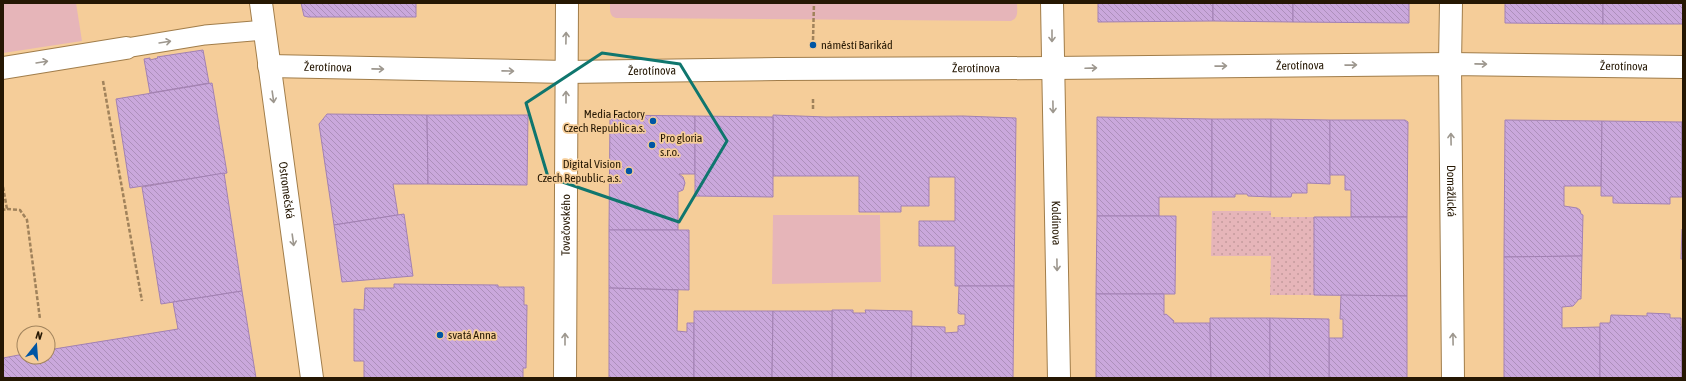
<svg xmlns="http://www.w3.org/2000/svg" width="1686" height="381" viewBox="0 0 1686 381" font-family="'Asap Condensed',sans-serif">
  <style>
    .grass { fill: url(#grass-dots) }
    .park { fill: #e6b5b9 }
    .building { fill: url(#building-back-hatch); stroke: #a281b3 }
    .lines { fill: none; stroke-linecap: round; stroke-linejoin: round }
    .service-casing { stroke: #a17d4a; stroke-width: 21 }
    .pedestrian-casing { stroke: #a17d4a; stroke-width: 24 }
    .minor-casing { stroke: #a17d4a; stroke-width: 24 }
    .path { stroke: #a0825b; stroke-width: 2.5; stroke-dasharray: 4 2; stroke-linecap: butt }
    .service { stroke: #fff; stroke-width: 19 }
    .pedestrian { stroke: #fff; stroke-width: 22 }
    .minor { stroke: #fff; stroke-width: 22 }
    .oneway { stroke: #9d978e }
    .marked { fill: none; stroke: #0f766e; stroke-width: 3; stroke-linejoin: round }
    .poi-dot { fill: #0056a4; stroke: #f5cd99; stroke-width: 1.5 }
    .labels { text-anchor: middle; stroke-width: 3.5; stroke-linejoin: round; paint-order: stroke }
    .poi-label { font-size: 12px; fill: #251703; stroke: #f5cd99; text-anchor: start }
    .street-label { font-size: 12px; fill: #251703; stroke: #f5cd99 }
  </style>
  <defs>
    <pattern id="grass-dots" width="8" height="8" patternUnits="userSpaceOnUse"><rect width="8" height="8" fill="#e6b5b9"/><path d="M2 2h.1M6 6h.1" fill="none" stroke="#c59b9d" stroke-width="1.8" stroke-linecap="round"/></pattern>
    <pattern id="building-back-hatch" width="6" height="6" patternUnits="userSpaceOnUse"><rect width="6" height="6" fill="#caa8dc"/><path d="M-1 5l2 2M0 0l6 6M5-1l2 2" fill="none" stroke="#ad90bb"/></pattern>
  </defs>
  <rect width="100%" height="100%" fill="#f5cd99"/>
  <path class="grass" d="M1212,211H1271V217H1314V295H1270L1271,256H1211Z"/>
  <g class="park">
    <path d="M3,3H76L82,41L3,53Z"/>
    <path d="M610,3H1017C1017,11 1019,18 1011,21L616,18C609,16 610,10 610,3Z"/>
    <path d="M773,215H880L881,282L772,284Z"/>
  </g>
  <g class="building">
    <path d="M301,3H416V17H308L304,16Z"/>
    <path d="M1098,3H1213V21L1098,22Z"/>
    <path d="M1213,3H1293V22L1213,21Z"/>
    <path d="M1293,3H1409V23L1293,22Z"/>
    <path d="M1505,3H1603V24L1505,23Z"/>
    <rect x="1603" y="3" width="80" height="21"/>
    <path d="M203,50L209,83L150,93L144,59L150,58V60L158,58L157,57Z"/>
    <path d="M212,83L227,173L130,188L116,99Z"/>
    <path d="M327,114L427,115L428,184H393L398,215L334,225L319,124Z"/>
    <path d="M427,115H528L527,185L428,184Z"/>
    <path d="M610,115L695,116V174H679L683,177L685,183L683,190L678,192V230H609Z"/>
    <path d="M773,115L826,117L963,116L1016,118L1014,286H955V246H919V221H955V177H929V206H901V212H859V176H773Z"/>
    <path d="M695,116L773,117V197L695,196Z"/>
    <path d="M1097,117L1212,119V197H1159V216H1097Z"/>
    <path d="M1212,119H1271V197L1248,196L1247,194H1235V197H1212Z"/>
    <path d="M1271,119L1330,120V184L1307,183V193H1292L1291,197H1271Z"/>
    <path d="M1330,120H1405L1408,122L1407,217H1351V190H1345V175H1330Z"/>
    <path d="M1505,120L1602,121L1601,186H1564V206L1577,208L1580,210L1581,214L1583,215L1582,256L1504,257Z"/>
    <path d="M1602,121L1682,122V197H1670V204L1613,203V196H1601Z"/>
    <rect x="1682" y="122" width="1" height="69"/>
    <path d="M224,173L242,291L161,304L142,187Z"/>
    <path d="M404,214L413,276L342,282L334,225Z"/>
    <path d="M1097,216H1176L1175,294H1096Z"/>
    <path d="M1314,217H1407V296L1314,295Z"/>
    <path d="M1682,229H1683V259H1681Z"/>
    <path d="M609,230H689V290L609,288Z"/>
    <path d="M1582,256L1581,299H1579L1573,306L1562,307V328L1600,327V378H1504V257Z"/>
    <path d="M394,284L498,285V287H524V305H527L526,368H523V378H364V361H354V309L364,310L365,288H394Z"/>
    <path d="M959,286H1014L1013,378H911L912,326L945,327V333L958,332V326L965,325V314H960L958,313Z"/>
    <path d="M609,288L678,290L677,331L687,332V323H694V378H609Z"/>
    <path d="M242,291L256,378H3V358L24,354V357H48V350L178,329L173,302Z"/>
    <path d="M1096,294H1164V315L1166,314L1174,321L1173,323H1210L1211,378H1096Z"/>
    <path d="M1341,295L1407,296V378H1329V338H1343V319H1340Z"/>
    <path d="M832,310H853V313H866L865,310L912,311L911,378H832Z"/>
    <path d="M694,311H773L772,378H694Z"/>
    <path d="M773,311H832V378H772Z"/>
    <path d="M1647,313L1670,314V318H1681L1682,378H1600V323H1610L1611,315L1647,316Z"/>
    <path d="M1210,318H1270V378H1211Z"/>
    <path d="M1270,318L1329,319V378H1270Z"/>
    <path d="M1681,327H1683V378H1682Z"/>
  </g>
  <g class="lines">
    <defs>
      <path id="service" d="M126,48L205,35L264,30"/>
      <g id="pedestrian">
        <path id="s1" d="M778,69L1052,68"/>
      </g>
      <g id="minor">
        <path id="s2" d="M261,3L312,378"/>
        <path id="s3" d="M1052,3L1059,378"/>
        <path id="s4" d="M1451,3L1450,64L1453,378"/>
        <path id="s5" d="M269,66L566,72L778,69"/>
        <path d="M3,68L126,48"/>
        <path id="s6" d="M1052,68L1450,64L1683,67"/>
        <path id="s7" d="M565,378L567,3"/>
      </g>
    </defs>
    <use href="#service" class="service-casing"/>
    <use href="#pedestrian" class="pedestrian-casing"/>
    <use href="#minor" class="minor-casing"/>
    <g class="path">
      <path d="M813,40L814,3"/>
      <path d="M103,81L142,301"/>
      <path d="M813,109V97"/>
      <path d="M3,187L7,209L3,210"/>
      <path d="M7,209L20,210L27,220L40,319"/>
    </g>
    <use href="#service" class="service"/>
    <use href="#pedestrian" class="pedestrian"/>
    <use href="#minor" class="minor"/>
  </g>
  <defs><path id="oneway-shaft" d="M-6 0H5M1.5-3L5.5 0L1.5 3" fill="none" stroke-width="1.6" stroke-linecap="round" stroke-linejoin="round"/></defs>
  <g class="oneway">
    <use href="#oneway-shaft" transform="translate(1052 36) rotate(90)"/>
    <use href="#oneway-shaft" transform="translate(566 38) rotate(-89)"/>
    <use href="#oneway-shaft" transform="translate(165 42) rotate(-9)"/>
    <use href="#oneway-shaft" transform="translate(42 62) rotate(-9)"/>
    <use href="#oneway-shaft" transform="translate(1481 64) rotate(1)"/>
    <use href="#oneway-shaft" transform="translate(1351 65) rotate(-1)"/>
    <use href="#oneway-shaft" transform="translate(1221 66) rotate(-1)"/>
    <use href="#oneway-shaft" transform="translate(1091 68) rotate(-2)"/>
    <use href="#oneway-shaft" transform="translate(378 69) rotate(1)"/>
    <use href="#oneway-shaft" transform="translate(508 71) rotate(1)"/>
    <use href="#oneway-shaft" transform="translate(273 97) rotate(82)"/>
    <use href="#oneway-shaft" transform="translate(566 97) rotate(-90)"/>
    <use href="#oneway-shaft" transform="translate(1053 107) rotate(89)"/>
    <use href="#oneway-shaft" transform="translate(1451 139) rotate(-91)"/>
    <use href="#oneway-shaft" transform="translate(293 240) rotate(82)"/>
    <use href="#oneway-shaft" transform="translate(1057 265) rotate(89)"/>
    <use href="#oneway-shaft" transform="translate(565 339) rotate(-90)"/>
    <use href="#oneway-shaft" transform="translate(1453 339) rotate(-91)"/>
  </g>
  <path class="marked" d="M602,53L680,64L727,141L679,222L548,177L526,103Z"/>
  <g class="poi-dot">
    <circle cx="813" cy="45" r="4"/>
    <circle cx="653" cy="121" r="4"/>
    <circle cx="652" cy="145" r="4"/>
    <circle cx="629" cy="171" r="4"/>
    <circle cx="440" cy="335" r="4"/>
  </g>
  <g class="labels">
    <g class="poi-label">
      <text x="821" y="49">náměstí Barikád</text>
      <text x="645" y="118" text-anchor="end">Media Factory<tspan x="645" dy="14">Czech Republic a.s.</tspan></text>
      <text x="660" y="142">Pro gloria<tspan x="660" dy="14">s.r.o.</tspan></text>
      <text x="621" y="168" text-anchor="end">Digital Vision<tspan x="621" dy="14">Czech Republic, a.s.</tspan></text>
      <text x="448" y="339">svatá Anna</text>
    </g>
    <g class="street-label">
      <text dy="4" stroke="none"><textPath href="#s6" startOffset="248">Žerotínova</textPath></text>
      <text dy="4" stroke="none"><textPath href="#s6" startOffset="572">Žerotínova</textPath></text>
      <text dy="4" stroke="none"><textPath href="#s5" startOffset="59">Žerotínova</textPath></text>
      <text dy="4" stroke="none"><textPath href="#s1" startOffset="198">Žerotínova</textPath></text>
      <text dy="4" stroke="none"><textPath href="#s5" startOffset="383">Žerotínova</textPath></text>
      <text dy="4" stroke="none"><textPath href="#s4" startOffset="188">Domažlická</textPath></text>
      <text dy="4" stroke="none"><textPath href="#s2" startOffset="189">Ostromečská</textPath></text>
      <text dy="4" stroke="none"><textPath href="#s3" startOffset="220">Koldínova</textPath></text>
      <text dy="4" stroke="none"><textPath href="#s7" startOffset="153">Tovačovského</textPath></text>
    </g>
  </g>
  <rect width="1686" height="381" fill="none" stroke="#251703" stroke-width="8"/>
  <g transform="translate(36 345) rotate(17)"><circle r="19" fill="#f5cd99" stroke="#a2845d"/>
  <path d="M0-3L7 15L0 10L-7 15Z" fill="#0056a4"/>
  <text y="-6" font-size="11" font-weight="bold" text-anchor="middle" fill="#251703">N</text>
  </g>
</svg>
